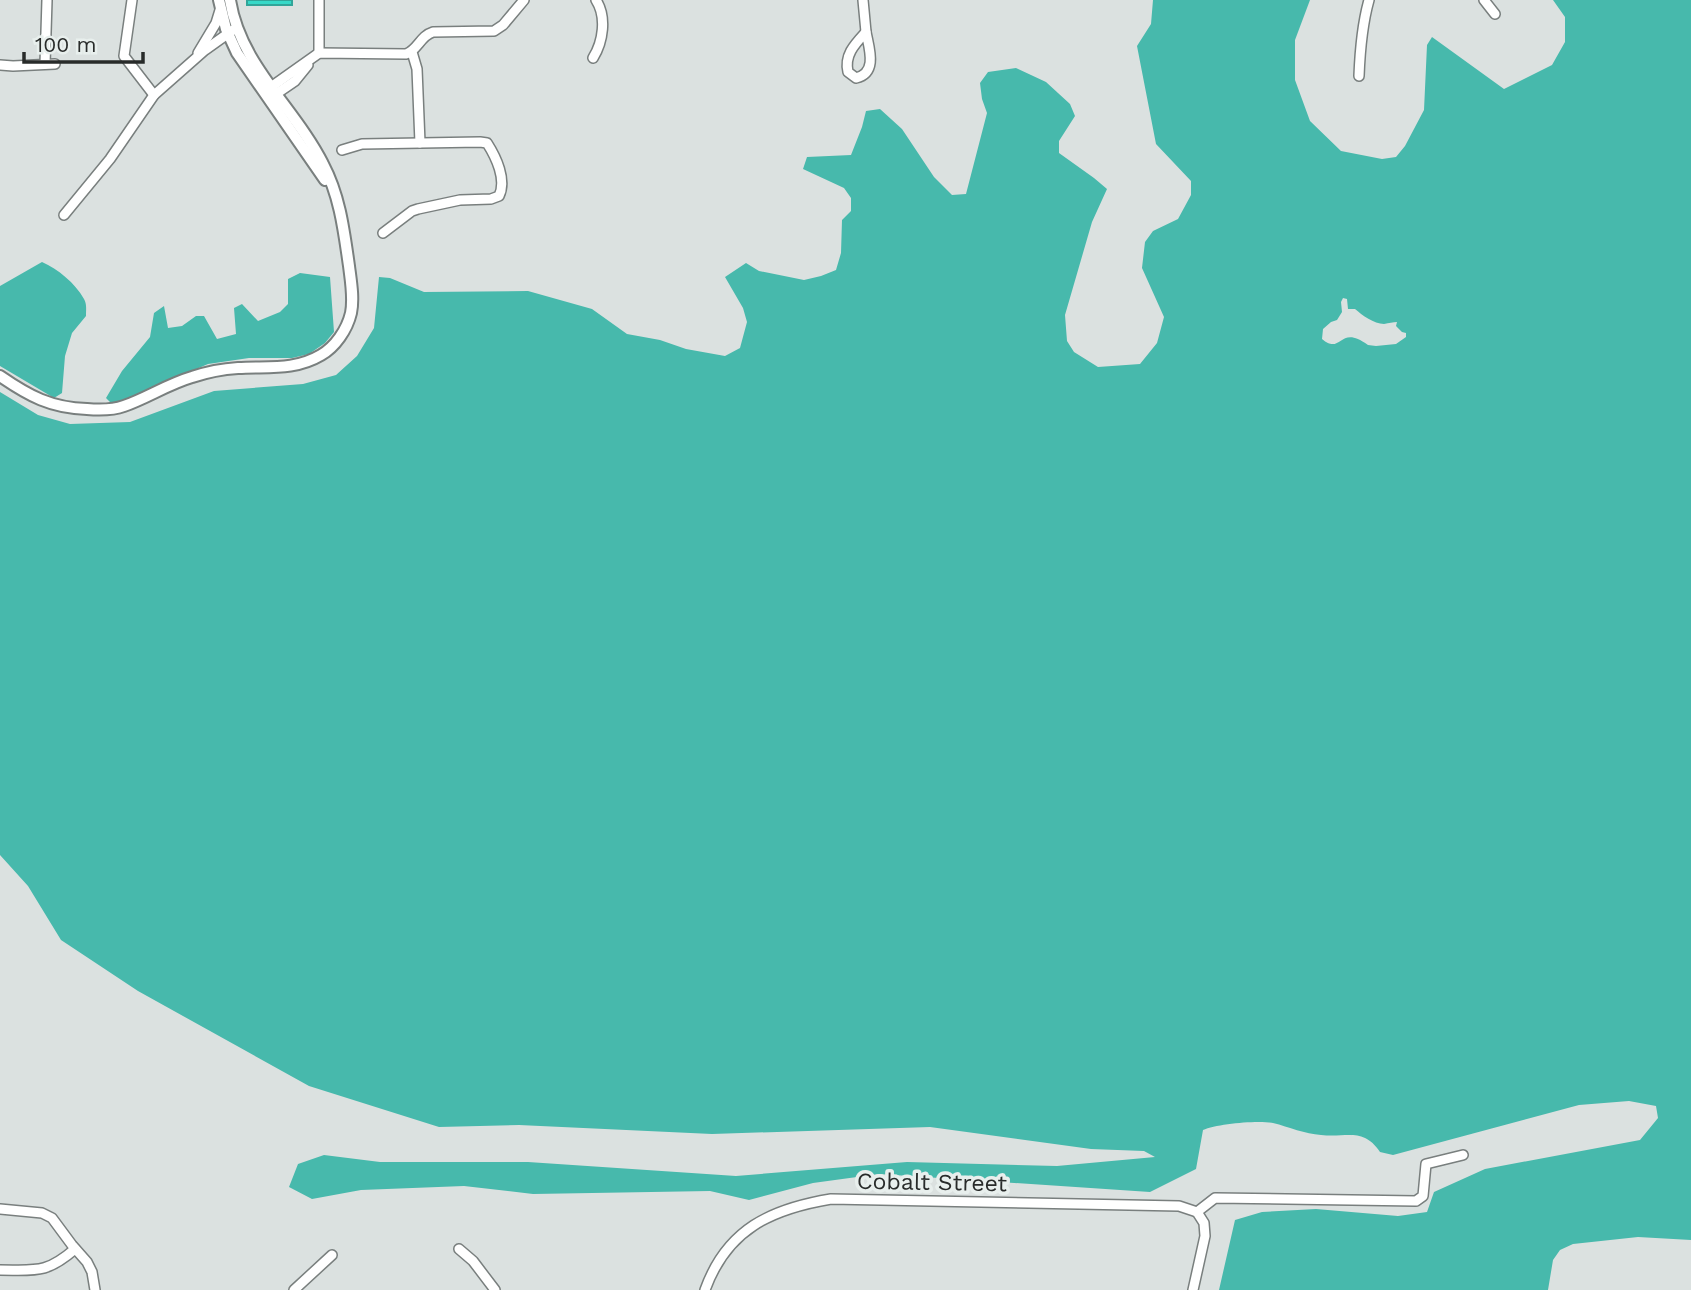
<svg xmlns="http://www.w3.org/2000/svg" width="1691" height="1290" viewBox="0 0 1691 1290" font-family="'Work Sans',sans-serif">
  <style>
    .forest { fill: #47b9ac; fill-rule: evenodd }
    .water { fill: #37d9c8; stroke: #32a599; stroke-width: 2 }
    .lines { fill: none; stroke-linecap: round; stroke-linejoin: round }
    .minor-casing { stroke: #797f7e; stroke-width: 12 }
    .major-casing { stroke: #797f7e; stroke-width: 14 }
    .minor { stroke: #fff; stroke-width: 9 }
    .major { stroke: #fff; stroke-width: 10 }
    .labels { text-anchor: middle; stroke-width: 7; stroke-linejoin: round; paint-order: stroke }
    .street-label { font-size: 23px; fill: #282b2a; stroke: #e8efed }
  </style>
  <rect width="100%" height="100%" fill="#dbe1e0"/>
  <g class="forest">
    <path d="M1153,0H1310L1295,40V80L1310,121L1341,151L1382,159L1396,157L1405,146L1424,110L1427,45L1432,37L1504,89L1552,65L1565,42V17L1553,0H1691V1240L1638,1237L1573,1244L1560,1250L1553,1260L1548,1290H1219L1235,1220L1262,1212L1316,1209L1398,1216L1427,1212L1434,1192L1485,1169L1640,1140L1658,1118L1656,1106L1629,1101L1579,1105L1393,1155L1380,1152C1363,1127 1347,1138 1321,1135C1305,1134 1289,1127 1273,1123C1257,1120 1217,1124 1203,1130L1196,1169L1150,1192L879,1174L813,1183L749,1200L710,1191L533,1194L464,1186L361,1190L312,1199L289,1187L298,1164L324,1155L380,1162H528L736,1176L907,1162L1057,1166L1155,1157L1144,1151L1091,1149L930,1127L712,1134L519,1125L439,1127L309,1086L138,991L61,940L28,886L0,855V392L38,415L70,424L130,422L214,391L303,384L336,375L357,356L374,328L379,277L390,278L424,292L528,291L592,309L627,334L660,340L686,349L725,356L740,348L747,322L743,308L725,277L746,263L759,271L804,280L821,276L836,270L841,253L842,220L851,211V198L844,188L803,169L807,157L851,155L862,127L866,111L880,109L902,129L934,177L952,195L966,194L987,113L982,99L980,83L988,72L1016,68L1046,82L1070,104L1075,116L1059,141V153L1094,178L1107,189L1092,222L1065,315L1067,341L1074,352L1098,367L1140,364L1157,343L1164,317L1142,268L1145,242L1153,231L1178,219L1191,195V181L1156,144L1137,46L1151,24ZM1343,298L1347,299L1348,309H1355C1362,315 1374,324 1384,324C1389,323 1393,322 1397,322L1396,326L1402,332L1406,333V337L1396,344L1376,346L1368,345C1339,323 1342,356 1322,339L1323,329L1331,322L1337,320L1342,312L1341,302Z"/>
    <path d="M42,262C58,269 75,283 84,299C87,304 86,310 86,316L72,333L65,356L62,393L54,398L0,366V286Z"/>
    <path d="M300,273L330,277L334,332L325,343L309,354L292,358H249L208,364L113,405L106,398L122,371L150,337L154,313L164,306L168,328L182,326L196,316H204L217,339L236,334L234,308L242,304L258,321L280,312L288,304V279Z"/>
  </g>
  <rect class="water" x="247" y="0" width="45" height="5"/>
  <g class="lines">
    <defs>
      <g id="minor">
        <path d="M132,0L124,56L154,95"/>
        <path d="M319,0V53"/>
        <path d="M863,0L866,32"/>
        <path d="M1484,0L1495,14"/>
        <path d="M866,32C869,48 878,73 856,78L848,72C844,55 855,44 866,32Z"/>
        <path d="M412,52L417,69L420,143"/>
        <path d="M198,53L216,23L220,10"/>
        <path d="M593,58C603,42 607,17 596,0"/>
        <path d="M45,64L47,0"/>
        <path d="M0,65L13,66L55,64"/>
        <path d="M1359,76C1360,50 1362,25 1369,0"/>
        <path d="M271,87L319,53L406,54C418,50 420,36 433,32L494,31L503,25L524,0"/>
        <path d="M276,94L295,81L308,65"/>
        <path d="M342,150L362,144L480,142L487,143C496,157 507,180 499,196L491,199L460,200L418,209L412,211L383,233"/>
        <path d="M64,215L110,159L154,95L205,50L233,30"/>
        <path d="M0,1209L42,1213L52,1218L72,1245L87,1262L92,1272L95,1290"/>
        <path d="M1197,1212L1215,1198L1416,1201L1423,1196L1426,1164L1463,1155"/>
        <path d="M459,1249L473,1261L495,1290"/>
        <path d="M0,1270C36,1270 46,1274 75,1249"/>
        <path d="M294,1290L332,1255"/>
        <path d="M705,1290C727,1229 771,1209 831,1199L1179,1206L1197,1212"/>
        <path d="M1193,1290L1205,1236L1204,1223L1197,1212"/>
      </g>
      <g id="major">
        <path d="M219,0L226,29L237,53L325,180"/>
        <path d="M0,376C29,396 51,408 87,409C99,410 113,410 124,406C147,398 168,384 192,377C207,372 222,369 238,368C267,366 294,371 321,355C335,347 347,330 351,313C354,298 351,282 349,266C344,231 340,196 323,164C295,108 240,65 230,0"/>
      </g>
    </defs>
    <use href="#minor" class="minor-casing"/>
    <use href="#major" class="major-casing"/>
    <use href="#minor" class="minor"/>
    <use href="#major" class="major"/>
  </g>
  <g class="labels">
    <g class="street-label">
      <text transform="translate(932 1182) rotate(1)" y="8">Cobalt Street</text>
    </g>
  </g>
  <path d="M24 52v10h119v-10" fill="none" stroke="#282b2a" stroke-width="3.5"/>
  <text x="35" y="52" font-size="21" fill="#282b2a" stroke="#e8efed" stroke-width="5" paint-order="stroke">100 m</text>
</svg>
